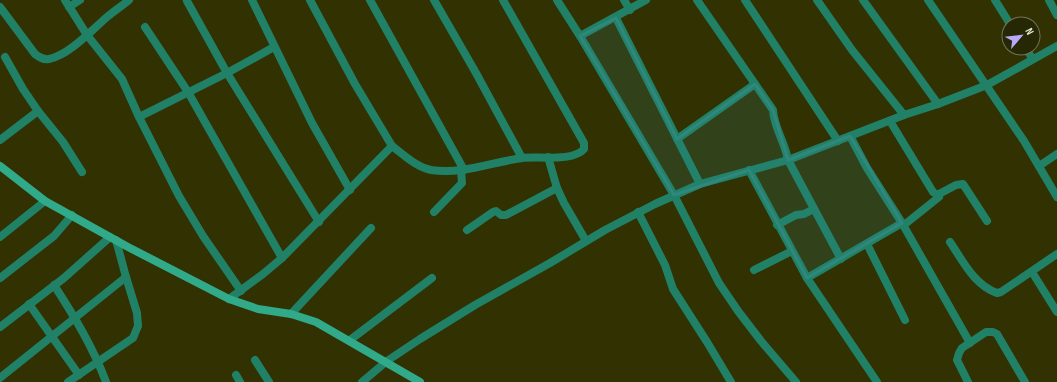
<svg xmlns="http://www.w3.org/2000/svg" width="1057" height="382" viewBox="0 0 1057 382" font-family="'Sofia Sans Condensed',sans-serif">
  <style>
    .lines { fill: none; stroke-linecap: round; stroke-linejoin: round }
    .street { stroke: #208167; stroke-width: 8 }
    .secondary { stroke: #30aa89; stroke-width: 8 }
    .marked { fill: #30887d; fill-opacity: 0.2; stroke: #30887d; stroke-width: 3; stroke-linejoin: round }
  </style>
  <rect width="100%" height="100%" fill="#313102"/>
  <g class="lines">
    <g class="street">
      <path d="M65,0L87,35L122,79L139,117L179,196L203,236L241,291"/>
      <path d="M252,0L312,123L350,190"/>
      <path d="M310,0L355,84L392,146"/>
      <path d="M370,0L464,170"/>
      <path d="M434,0L476,73L522,158"/>
      <path d="M557,0L580,36L674,195L719,283L738,311L761,341L796,382"/>
      <path d="M624,0L630,10"/>
      <path d="M697,0L773,110C774,128 785,142 788,160L841,259"/>
      <path d="M745,0L838,141"/>
      <path d="M817,0L852,50L904,115"/>
      <path d="M863,0L938,104"/>
      <path d="M928,0L1024,141L1057,197"/>
      <path d="M995,0L1010,24"/>
      <path d="M1049,0L1057,15"/>
      <path d="M187,1L227,73L319,222"/>
      <path d="M0,7L35,54C39,57 43,60 49,59C69,55 92,30 107,17C114,11 122,6 129,0"/>
      <path d="M69,7L80,0"/>
      <path d="M616,18L700,184"/>
      <path d="M145,27L188,92L282,258"/>
      <path d="M580,36L646,0"/>
      <path d="M1025,48L1033,59"/>
      <path d="M5,57L23,89L38,111L63,142L82,172"/>
      <path d="M139,117L227,73L274,47"/>
      <path d="M890,121L933,192L936,194H939L956,185L963,184L987,221"/>
      <path d="M850,136L867,168L902,223L970,343"/>
      <path d="M677,139L755,84"/>
      <path d="M0,140L38,111"/>
      <path d="M548,157L557,188L564,203L586,241"/>
      <path d="M1039,166L1057,154"/>
      <path d="M749,170L807,278L877,382"/>
      <path d="M434,212L462,183L461,170"/>
      <path d="M638,212L665,265L673,289L707,342L731,382"/>
      <path d="M777,225L796,215L804,214L814,209"/>
      <path d="M467,230L493,212L496,211L501,215H506L557,188"/>
      <path d="M0,237L45,201"/>
      <path d="M950,242C963,261 974,285 997,293L1001,292L1057,254"/>
      <path d="M867,244L905,320"/>
      <path d="M754,270L792,251"/>
      <path d="M1032,272L1057,312"/>
      <path d="M0,278L54,236L72,215"/>
      <path d="M807,278L902,223L904,225L939,197"/>
      <path d="M54,285C74,316 93,347 106,382"/>
      <path d="M229,299L263,274L282,258L392,146C404,155 416,167 431,170C462,175 492,162 522,158C539,156 573,162 584,149V143L503,0"/>
      <path d="M29,304L79,375"/>
      <path d="M291,314L371,228"/>
      <path d="M0,327L64,278L110,237"/>
      <path d="M350,340L432,278"/>
      <path d="M255,360L269,382"/>
      <path d="M236,375L240,382"/>
      <path d="M0,378L126,277"/>
      <path d="M68,382L133,338L138,326L137,313L126,277L116,240"/>
      <path d="M362,382L387,361L420,339L475,305L550,263L605,230L655,204L700,184L788,160L904,115L938,104L987,85L1057,46"/>
      <path d="M968,382L957,360L959,353L962,348L986,332H993L997,334L1025,382"/>
    </g>
    <path class="secondary" d="M0,166L45,201L128,247L229,299L258,309L291,314L316,322L420,382"/>
  </g>
  <path class="marked" d="M616,18L677,139L755,84L773,110L788,160L850,136L902,223L807,278L749,170L674,195L580,36Z"/>
  <g transform="translate(1021 36) rotate(62)"><circle r="19" fill="#262705" stroke="#747557"/>
  <path d="M0-3L7 15L0 10L-7 15Z" fill="#b7abf8"/>
  <text y="-6" font-size="11" font-weight="bold" text-anchor="middle" fill="#e9ebd3">N</text>
  </g>
</svg>
